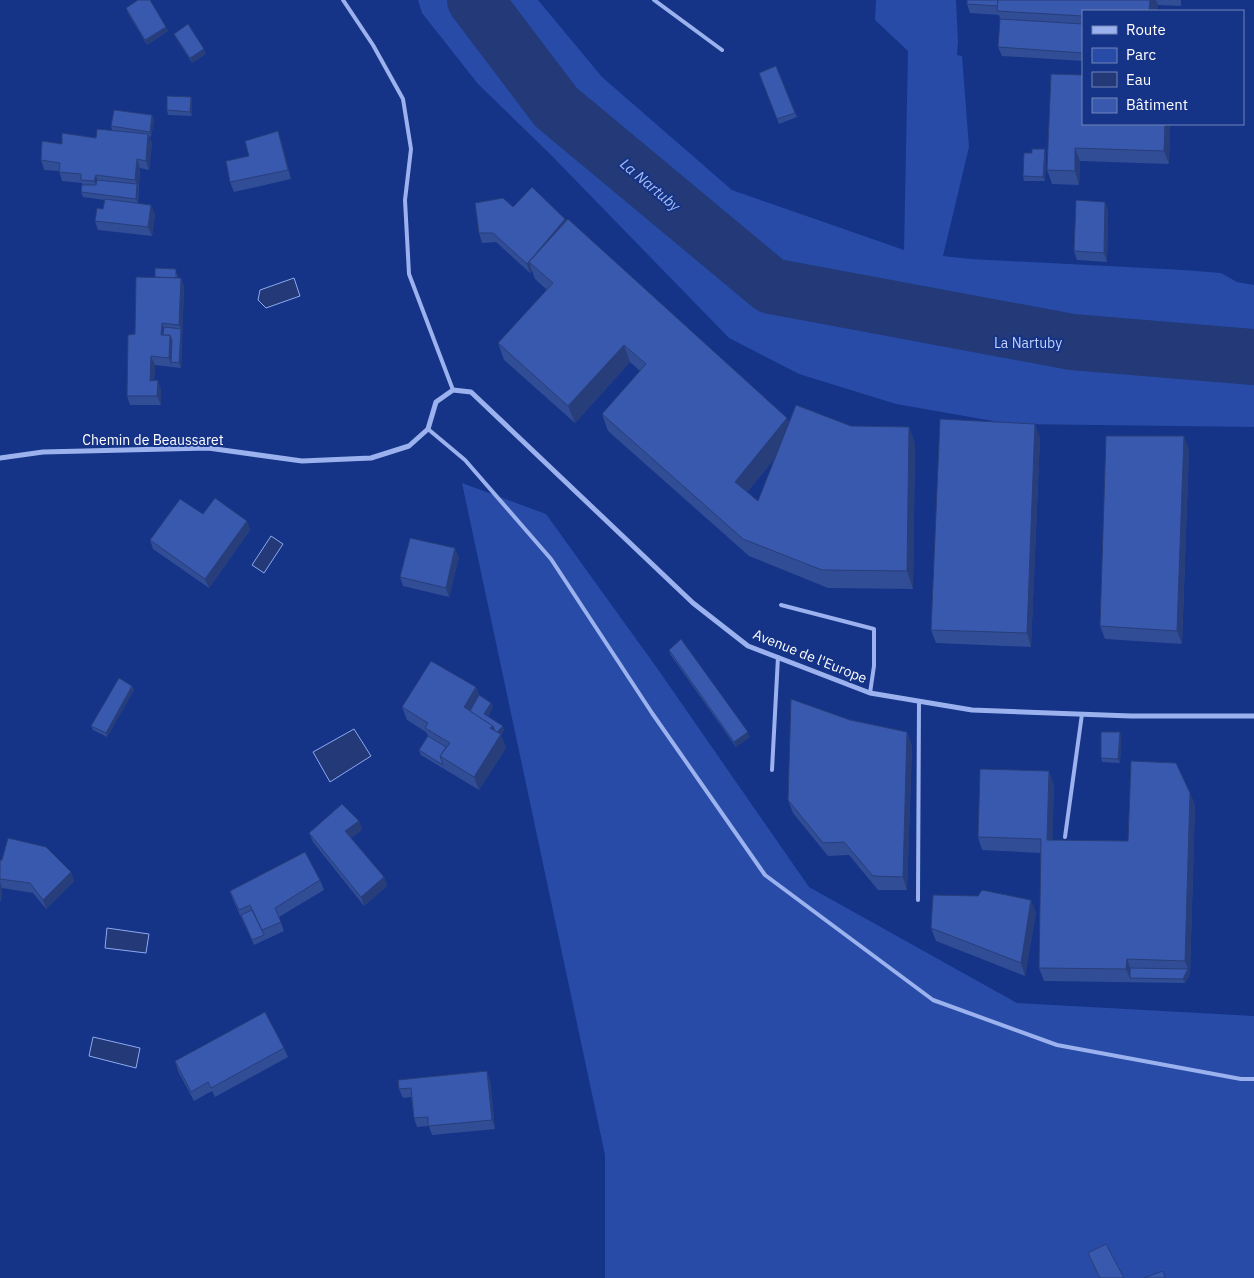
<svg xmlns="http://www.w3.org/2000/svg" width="1254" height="1278" viewBox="0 0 1254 1278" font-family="'IBM Plex Sans',sans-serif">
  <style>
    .green { fill: #274ba6 }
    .water { fill: #233978; stroke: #8daaf1 }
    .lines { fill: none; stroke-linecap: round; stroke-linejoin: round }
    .river { stroke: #233978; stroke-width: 56 }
    .lane { stroke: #9bb2ee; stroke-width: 4 }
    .street { stroke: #9bb2ee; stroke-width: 5 }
    .wall { fill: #314d96; fill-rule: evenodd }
    .shaded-wall { fill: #283e7a }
    .building { fill: #3959af; stroke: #283e7a }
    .labels { text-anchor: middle; stroke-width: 4; stroke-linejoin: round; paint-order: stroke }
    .park-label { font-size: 14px; fill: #c1d1fb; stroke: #153387 }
    .street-label { font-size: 14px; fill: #fff; stroke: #153387 }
    .water-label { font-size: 15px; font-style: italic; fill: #a7bdf6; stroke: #153387 }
  </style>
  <rect width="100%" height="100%" fill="#153387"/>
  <g class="green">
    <path d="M418,0H538L602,77L732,190L904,250L908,51L875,20L876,0H956L958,42L957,55L962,56L969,147L943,256L971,259L1184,270L1221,273L1237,282L1254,285V427L1010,424L896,404L799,374L729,338L549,153L478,84L422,13Z"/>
    <path d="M462,483L546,514L657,668L809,887L1017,1003L1254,1016V1278H605V1155Z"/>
  </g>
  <g class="water">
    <path d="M294,278L300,296L266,308L258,300L260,290Z"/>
    <path d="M271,536L283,544L264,573L252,565Z"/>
    <path d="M354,729L371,756L330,782L313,752Z"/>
    <path d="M107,928L149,934L146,953L105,948Z"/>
    <path d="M93,1037L140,1048L136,1068L89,1056Z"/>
  </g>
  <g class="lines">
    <path class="river" d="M475,0L556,107L771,286L1072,342L1254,357"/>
    <g class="lane">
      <path d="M343,0L373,45L403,99L411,149L405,200L409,274L453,390"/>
      <path d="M654,0L722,50"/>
      <path d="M428,429L465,460L551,559L652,713L765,875L933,1000L1057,1045L1241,1079H1254"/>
      <path d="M781,605L874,629V666L870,693"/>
      <path d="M772,770L778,657"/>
      <path d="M1065,837L1082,714"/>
      <path d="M918,900L919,701"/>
    </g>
    <path class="street" d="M0,458L43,452L208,448L302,461L371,458L409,446L428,429L436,402L453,390L471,392L693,603L748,646L870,693L972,710L1131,716H1254"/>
  </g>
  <g class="wall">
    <path d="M967,0H1181V6L1158,5L1083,11V61L1002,56L998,47L1000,19L999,15L970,13L967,4Z"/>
    <path d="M126,8L166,27L168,31L147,45L128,13Z"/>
    <path d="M174,34L206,54L192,63L176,38Z"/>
    <path d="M776,66L797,117L779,124L759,73Z"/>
    <path d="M1051,74L1170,124L1169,164L1080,161L1079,185L1052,184L1047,170Z"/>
    <path d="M191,97L192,102V116L168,115L167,110Z"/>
    <path d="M152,115L154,120L151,137L149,136L152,143L149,170L140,168L138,203L155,214L152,236L98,230L95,221L103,209L105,200L83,197L81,192L82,185V183L62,181L59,171L44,170L41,160L62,144L96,138L112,130L111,126Z"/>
    <path d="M281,140L291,179L234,192L230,182L249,156Z"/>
    <path d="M1046,154L1045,181H1024L1023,176Z"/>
    <path d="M1105,202L1108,211L1107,262L1077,260L1074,251Z"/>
    <path d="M513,207L565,219L566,221L787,418L789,423L851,426L909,427L915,444L913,589L828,588L749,556L608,431L602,414L640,371L630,362L575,423L504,360L498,343L547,290L535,279L532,271L530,273L496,242L482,243L479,233ZM775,458L758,501L747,492Z"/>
    <path d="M178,274L177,278H181L184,287L181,368L155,365L154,380L161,389V405H130L127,396L135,334L155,277Z"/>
    <path d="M1040,437L1031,647L936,643L931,630Z"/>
    <path d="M1189,449L1182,644L1105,639L1100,626Z"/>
    <path d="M203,514L247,521L250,530L209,588L153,549L150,540Z"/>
    <path d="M459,557L449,597L403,586L400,577Z"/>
    <path d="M669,650L750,737L736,747L670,654Z"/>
    <path d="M132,686L134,690L107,737L93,730L91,726Z"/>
    <path d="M476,687L479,695L491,703L493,707L488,716L504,730L501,735L506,748L479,790L421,755L419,750L428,736L426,732L407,720L402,707Z"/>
    <path d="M850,720L907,732L912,746L907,890H878L849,855L828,856L793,813L788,800Z"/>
    <path d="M1121,737L1120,763L1102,762L1101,758Z"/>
    <path d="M1054,785L1052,840L1128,841L1190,793L1195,806L1190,974L1185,983L1044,981L1039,968L1041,853L982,850L978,837Z"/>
    <path d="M359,821L362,830L351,838L384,877L387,886L364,906L313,842L309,833Z"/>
    <path d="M0,860L71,872L74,881L46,909L33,893L2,888L1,901L0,900Z"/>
    <path d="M320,880L324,890L279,917L284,931L254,945L233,900L230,891Z"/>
    <path d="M1031,900L1036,913L1025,976L936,941L931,928Z"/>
    <path d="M284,1048L288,1057L215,1097L212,1091L194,1101L178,1071L175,1061Z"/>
    <path d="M490,1080L495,1129L432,1135L429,1126L417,1127L414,1118L411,1097L403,1098L399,1089Z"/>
    <path d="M1088,1253L1124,1278H1099L1091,1262Z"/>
  </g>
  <g class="shaded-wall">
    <path d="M1150,0H1156L1158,5L1157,11H1149Z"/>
    <path d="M166,27L168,31L147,45L145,40Z"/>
    <path d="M204,49L206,54L192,63L190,58Z"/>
    <path d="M191,97L192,102V116L190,112Z"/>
    <path d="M152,115L154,120L151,137L150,132Z"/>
    <path d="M1165,124H1170L1169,164L1164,151Z"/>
    <path d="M278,131L281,140L291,179L288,170Z"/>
    <path d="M148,134L152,143L149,170L146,161Z"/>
    <path d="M1075,148L1080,161L1079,185L1075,171Z"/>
    <path d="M1045,149L1046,154L1045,181L1043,177Z"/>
    <path d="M137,159L140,168L137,203L136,199L137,184L135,180Z"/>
    <path d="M96,175L99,184L98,190L94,181Z"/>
    <path d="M1105,202L1108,211L1107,262L1104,253Z"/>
    <path d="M151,205L155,214L152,236L148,227Z"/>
    <path d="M565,219L568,228L529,262L532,271L530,273L527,264Z"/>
    <path d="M181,278L184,287L181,368L179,363L181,329L179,325Z"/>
    <path d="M162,323L166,332L165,339L161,335Z"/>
    <path d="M170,335L173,344L171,362L172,367L169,358Z"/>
    <path d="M624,345L630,362L575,423L568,406Z"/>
    <path d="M151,356L155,365L153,390L150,381Z"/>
    <path d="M158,380L161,389V405L157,396Z"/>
    <path d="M787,418L793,436L742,499L735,482Z"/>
    <path d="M1035,424L1040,437L1031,647L1027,633Z"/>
    <path d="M909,427L915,444L913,589L907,571Z"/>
    <path d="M1184,436L1189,449L1182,644L1177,631Z"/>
    <path d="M247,521L250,530L209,588L205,579Z"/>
    <path d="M455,548L459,557L449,597L446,588Z"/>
    <path d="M132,686L134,690L107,737L106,733Z"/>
    <path d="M476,687L480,700L470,718L464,707Z"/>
    <path d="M491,703L493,707L486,718L484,714Z"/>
    <path d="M493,726H503L504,730L501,735L506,748L479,790L474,777L490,728Z"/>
    <path d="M748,732L750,737L736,747L734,742Z"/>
    <path d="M907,732L912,746L907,890L903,877Z"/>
    <path d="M1120,732L1121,737L1120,763L1118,759Z"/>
    <path d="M1049,771L1054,785L1052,853L1047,840Z"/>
    <path d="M1190,793L1195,806L1190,974L1185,983L1183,979L1188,969L1185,961Z"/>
    <path d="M359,821L362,830L348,840L345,831Z"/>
    <path d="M71,872L74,881L46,909L43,900Z"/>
    <path d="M384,877L387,886L364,906L361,897Z"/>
    <path d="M0,882L2,888L1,901L0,897Z"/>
    <path d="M1031,900L1036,913L1025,976L1021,963Z"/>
    <path d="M1127,959L1132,973L1130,978L1126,969Z"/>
    <path d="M487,1071L490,1080L495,1129L492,1120Z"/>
  </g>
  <g class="building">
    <path d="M138,0H150L166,27L145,40L126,8Z"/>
    <path d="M967,0H998V6L967,4Z"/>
    <path d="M998,0H1150L1149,11H1083V16L997,11Z"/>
    <path d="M1000,19L1083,24V53L998,47Z"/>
    <path d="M188,24L204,49L190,58L174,34Z"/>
    <path d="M776,66L795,113L777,119L759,73Z"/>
    <path d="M1051,74L1083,75V124H1165L1164,151L1075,148V171L1047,170Z"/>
    <path d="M167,96L191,97L190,112L167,110Z"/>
    <path d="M114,110L152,115L150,132L111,126Z"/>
    <path d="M97,129L148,134L146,161L137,159L135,180L96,175L94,181L81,180V174L59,172L60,163L41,160L42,141L62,144V133L96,138Z"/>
    <path d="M278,131L288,170L230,182L226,161L249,156L245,141Z"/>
    <path d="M1032,149H1045L1043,177L1023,176L1024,153H1032Z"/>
    <path d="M97,180L137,184L136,199L81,192L82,185H96Z"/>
    <path d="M532,187L565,219L527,264L493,233H479L475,203L503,198L513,207Z"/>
    <path d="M105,199L151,205L148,227L95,221L97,208L103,209Z"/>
    <path d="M1076,200L1105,202L1104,253L1074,251Z"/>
    <path d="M568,219L787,418L735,482L758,501L796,405L851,426L909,427L907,571L822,570L743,539L602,414L646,364L624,345L568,406L498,343L553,283L529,262Z"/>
    <path d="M155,268L176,269V278L155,277Z"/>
    <path d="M136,277L181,278L179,325L162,323L161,335H170L169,358L151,356L150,381L158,380L157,396H127L128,335L135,334Z"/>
    <path d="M164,327L181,329L179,363L171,362L172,340L170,335H163Z"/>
    <path d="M940,419L1035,424L1027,633L931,630Z"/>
    <path d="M1106,436H1184L1177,631L1100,626Z"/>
    <path d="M215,498L247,521L205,579L150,540L180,499L203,514Z"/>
    <path d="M410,538L455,548L446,588L400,577Z"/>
    <path d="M681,639L748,732L734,742L669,650Z"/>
    <path d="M431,661L476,687L464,707L493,726L490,728L501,734L474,777L440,756L450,743L425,728L428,723L402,707Z"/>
    <path d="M119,678L132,686L106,733L91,726Z"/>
    <path d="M479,695L491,703L484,714L503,726L497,732L495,731L493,726L470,711Z"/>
    <path d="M791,699L850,720L907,732L903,877L873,876L844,842L823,843L788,800Z"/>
    <path d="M1101,732H1120L1118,759L1101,758Z"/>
    <path d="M428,736L446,747L440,756L443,765L419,750Z"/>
    <path d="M1131,761L1176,763L1190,793L1185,961L1127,959L1126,969L1039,968L1041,839L978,837L980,769L1049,771L1047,840L1128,841Z"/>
    <path d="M342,804L359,821L345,831L384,877L361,897L309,833Z"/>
    <path d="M8,838L46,847L71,872L43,900L30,883L0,879V860H2Z"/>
    <path d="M305,852L320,880L275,908L281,922L262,930L250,905L239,910L230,891Z"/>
    <path d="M982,890L1031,900L1021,963L931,928L933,895L978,896Z"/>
    <path d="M252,910L264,935L252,940L241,915Z"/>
    <path d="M1130,968L1188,969L1183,979L1130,978Z"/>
    <path d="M265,1012L284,1048L211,1088L208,1082L191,1092L175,1061Z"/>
    <path d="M487,1071L492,1120L428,1126V1117L414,1118L411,1088L399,1089L398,1080Z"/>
    <path d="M1106,1244L1124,1278H1100L1088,1253Z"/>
    <path d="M1163,1271L1165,1278H1144Z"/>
  </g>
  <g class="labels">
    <g class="park-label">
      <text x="1028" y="348">La Nartuby</text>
    </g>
    <g class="street-label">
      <text x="153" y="445">Chemin de Beaussaret</text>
      <text transform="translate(810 656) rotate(22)" y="5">Avenue de l'Europe</text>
    </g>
    <g class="water-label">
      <text transform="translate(650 185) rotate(40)" y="5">La Nartuby</text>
    </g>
  </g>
  <rect x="1082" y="10" width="162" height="115" fill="#153387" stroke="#7385b7"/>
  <rect x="1092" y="26" width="25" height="8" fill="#9bb2ee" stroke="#7385b7"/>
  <text x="1126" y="35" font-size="15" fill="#ffffff">Route</text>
  <rect x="1092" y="48" width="25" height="15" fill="#274ba6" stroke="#7385b7"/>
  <text x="1126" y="60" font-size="15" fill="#ffffff">Parc</text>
  <rect x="1092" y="72" width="25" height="15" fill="#233978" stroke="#7385b7"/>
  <text x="1126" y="85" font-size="15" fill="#ffffff">Eau</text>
  <rect x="1092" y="98" width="25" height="15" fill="#3959af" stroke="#7385b7"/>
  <text x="1126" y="110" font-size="15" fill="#ffffff">Bâtiment</text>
</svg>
